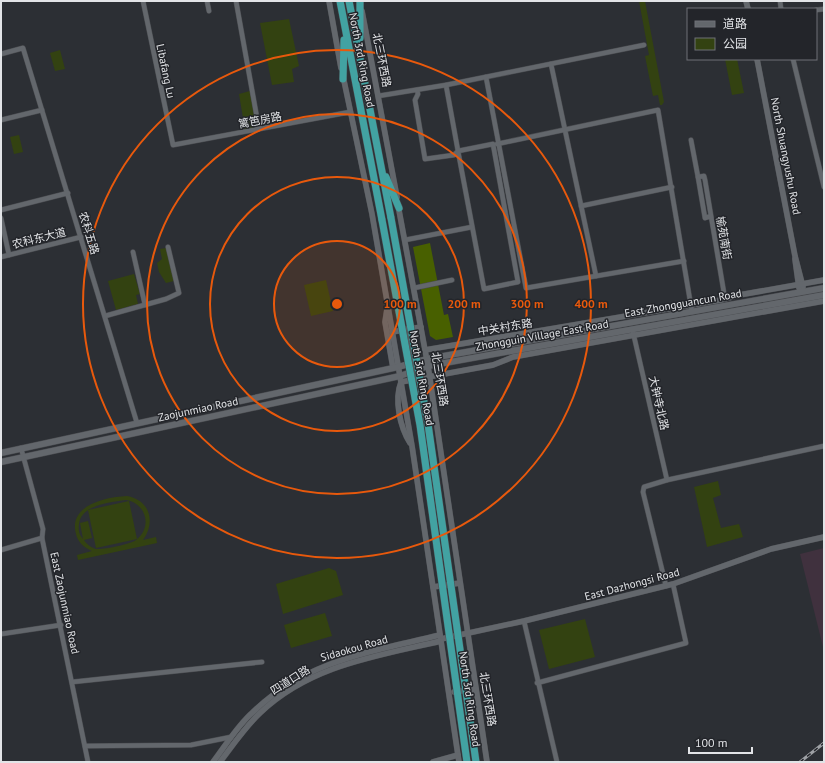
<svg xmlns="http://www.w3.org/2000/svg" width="825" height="763" viewBox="0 0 825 763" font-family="'PT Sans','Noto Sans SC',sans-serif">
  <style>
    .industrial { fill: #40313e }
    .green { fill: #334211; fill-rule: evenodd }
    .forest { fill: #486000 }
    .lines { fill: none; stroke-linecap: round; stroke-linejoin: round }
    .minor-casing { stroke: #4a4c50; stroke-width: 5.5 }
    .tertiary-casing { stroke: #4a4c50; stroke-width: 6 }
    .secondary-casing { stroke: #4a4c50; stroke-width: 7 }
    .trunk-casing { stroke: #4a4c50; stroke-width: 8 }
    .minor { stroke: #63676c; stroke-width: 4.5 }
    .tertiary { stroke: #63676c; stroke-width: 5.5 }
    .secondary { stroke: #63676c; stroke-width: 6 }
    .trunk { stroke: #42a2a2; stroke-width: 7 }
    .rail-casing { stroke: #9ea1a5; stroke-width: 3 }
    .rail { stroke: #23252a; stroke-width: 1.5; stroke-dasharray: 4.5; stroke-linecap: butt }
    .trunk-bridge-casing { stroke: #4a4c50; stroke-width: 8; stroke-linecap: butt }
    .trunk-bridge { stroke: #42a2a2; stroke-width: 7 }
    .ring { fill: none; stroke: #e8590c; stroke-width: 2 }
    .labels { text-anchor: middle; stroke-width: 3; stroke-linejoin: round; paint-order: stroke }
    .street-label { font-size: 11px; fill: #e2e4e7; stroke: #23252a }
    .centre { fill: #e8590c; stroke: #23252a; stroke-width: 2 }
    .ring-label { font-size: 12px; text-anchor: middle; font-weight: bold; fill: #e8590c; stroke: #23252a; stroke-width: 3; stroke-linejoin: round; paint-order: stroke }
  </style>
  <rect width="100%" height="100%" fill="#2c2f34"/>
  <path class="industrial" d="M824,548V651L800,554Z"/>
  <g class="green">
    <path d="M639,1H645L664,102L662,105H660L658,95L653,96L645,56L649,55Z"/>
    <path d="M289,19L299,66L292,69L294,82L272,85L260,23Z"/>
    <path d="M60,50L65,69L55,71L50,53Z"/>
    <path d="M725,59H737L744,93L732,95Z"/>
    <path d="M250,91L257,128L245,130L239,94Z"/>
    <path d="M19,135L23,152L14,154L10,137Z"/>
    <path d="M166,248L174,281L166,283L159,272L157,263L162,259L160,249Z"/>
    <path d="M134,274L140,294L136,295L138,304L116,310L108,281Z"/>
    <path d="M326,280L333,311L311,316L304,285Z"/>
    <path d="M718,481L721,495L713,498L721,528L739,524L743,537L707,547L694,487Z"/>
    <path d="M127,496C150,500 156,522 143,540L156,537L157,543L78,560L77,555L92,551C85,548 78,543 76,534C68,505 106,497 127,496ZM126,500C146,503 153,527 136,540C131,544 103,550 96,549C92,548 86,544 84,540L92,538L88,521L80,523L83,539C79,535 78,530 79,524C81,505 110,502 126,500Z"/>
    <path d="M129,501L137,539L96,548L88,510Z"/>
    <path d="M329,568L336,571L343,595L283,614L276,584Z"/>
    <path d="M325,613L332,636L291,648L284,625Z"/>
    <path d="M585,619L595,657L549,669L539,630Z"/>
  </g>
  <path class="forest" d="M430,243L444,315L448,314L453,337L436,340L430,336L413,247Z"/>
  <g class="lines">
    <defs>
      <g id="minor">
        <path d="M143,1L173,145L350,112"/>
        <path d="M207,1L209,11"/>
        <path d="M236,1L259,129"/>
        <path d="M780,1L781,9"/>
        <path d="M816,10L824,9"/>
        <path d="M1,54L23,48L137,423"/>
        <path d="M793,59L824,187"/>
        <path d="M551,64L596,276"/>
        <path d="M486,77L526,288L684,261"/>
        <path d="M417,90L418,94L415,100L425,159L454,155L458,151L446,85"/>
        <path d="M378,96L446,85L644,45"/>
        <path d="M1,120L42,110"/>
        <path d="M691,140L698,177"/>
        <path d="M493,144L518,282L484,289L458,151Z"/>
        <path d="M497,144L658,110L692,312"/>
        <path d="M581,206L672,187"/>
        <path d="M1,210L68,193"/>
        <path d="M711,216L705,218L698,177L704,176L705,180L725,299"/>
        <path d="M1,218L9,255"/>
        <path d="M405,240L472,227"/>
        <path d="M133,252L145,305"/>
        <path d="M1,257L81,237"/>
        <path d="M414,288L452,280"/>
        <path d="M105,316L166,299L179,293L168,247"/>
        <path d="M633,332L667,480"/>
        <path d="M21,448L43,529L42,538L88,762"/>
        <path d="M1,550L42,538"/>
        <path d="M666,586L643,492L644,487L667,480L824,446"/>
        <path d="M524,621L557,762"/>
        <path d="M1,634L61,625"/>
        <path d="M72,682L262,662"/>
        <path d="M537,683L686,643L673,584"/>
        <path d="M85,746L191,745L231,737"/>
      </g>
      <g id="tertiary">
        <path d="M329,1L341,68"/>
        <path d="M746,1L748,9"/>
        <path d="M362,11L397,197"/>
        <path d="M757,59L795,256L803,287"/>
        <path d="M343,76L372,214L412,446L459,762"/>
        <path d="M398,205L428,366L487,762"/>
        <path d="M795,259L799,288"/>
        <path d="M387,309L385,322L393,368"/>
        <path d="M407,329L416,379"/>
        <path d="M392,332L421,327"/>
        <path d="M425,350L721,300L739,295L824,280"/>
        <path d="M401,382L493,365L513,357L824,301"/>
        <path d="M401,382C394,400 400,427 410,443"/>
        <path d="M433,587L460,583"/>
        <path d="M441,639L524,621L673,584L771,549L824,537"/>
        <path d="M454,692L476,689"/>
        <path d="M213,762C226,745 237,726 253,712C307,660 371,652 440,635"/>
        <path d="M220,762C233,745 245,727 260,713C310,665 377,656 441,641"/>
        <path d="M433,762L458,755"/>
      </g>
      <g id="secondary">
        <path d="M1,453L398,367L427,359L824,288"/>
        <path d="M1,462L400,376L428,366L824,295"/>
      </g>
      <g id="trunk">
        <path d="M340,1L382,220"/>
        <path d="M349,1L391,218"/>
        <path d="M360,38V1"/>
        <path d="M343,79L344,40"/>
        <path d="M386,177L399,208"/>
      </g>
    </defs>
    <use href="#minor" class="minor-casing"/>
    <use href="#tertiary" class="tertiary-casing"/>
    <use href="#secondary" class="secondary-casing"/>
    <use href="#trunk" class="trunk-casing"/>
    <use href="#minor" class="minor"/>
    <use href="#tertiary" class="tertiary"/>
    <use href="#secondary" class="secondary"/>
    <use href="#trunk" class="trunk"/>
    <defs>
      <path id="rail" d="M800,762L824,743"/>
    </defs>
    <use href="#rail" class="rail-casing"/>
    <use href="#rail" class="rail"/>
    <defs>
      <g id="trunk-bridge">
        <path d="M391,218L428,424L476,762"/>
        <path d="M382,220L420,425L467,762"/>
      </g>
    </defs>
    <use href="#trunk-bridge" class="trunk-bridge-casing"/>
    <use href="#trunk-bridge" class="trunk-bridge"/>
  </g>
  <circle cx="337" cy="304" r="63" fill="#e8590c" fill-opacity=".12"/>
  <g class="ring">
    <circle cx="337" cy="304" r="63"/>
    <circle cx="337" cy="304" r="127"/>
    <circle cx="337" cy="304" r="190"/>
    <circle cx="337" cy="304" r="254"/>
  </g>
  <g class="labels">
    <g class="street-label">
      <text transform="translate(362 60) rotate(79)" y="4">North 3rd Ring Road</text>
      <text transform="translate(382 60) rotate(79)" y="4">北三环西路</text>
      <text transform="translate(166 71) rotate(78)" y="4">Libafang Lu</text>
      <text transform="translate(260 120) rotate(-11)" y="4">篱笆房路</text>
      <text transform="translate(786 156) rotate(79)" y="4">North Shuangyushu Road</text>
      <text transform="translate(89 233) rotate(73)" y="4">农科五路</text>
      <text transform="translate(39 238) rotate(-14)" y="4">农科东大道</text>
      <text transform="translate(724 238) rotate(80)" y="4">榆苑南街</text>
      <text transform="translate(683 303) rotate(-10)" y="4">East Zhongguancun Road</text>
      <text transform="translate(505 327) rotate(-9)" y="4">中关村东路</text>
      <text transform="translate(542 335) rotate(-10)" y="4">Zhongguin Village East Road</text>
      <text transform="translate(422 378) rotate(80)" y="4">North 3rd Ring Road</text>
      <text transform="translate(440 379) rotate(81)" y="4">北三环西路</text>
      <text transform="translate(659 403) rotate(77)" y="4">大钟寺北路</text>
      <text transform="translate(198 409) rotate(-12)" y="4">Zaojunmiao Road</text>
      <text transform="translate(632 584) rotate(-15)" y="4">East Dazhongsi Road</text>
      <text transform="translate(65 603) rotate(78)" y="4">East Zaojunmiao Road</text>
      <text transform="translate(354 648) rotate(-16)" y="4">Sidaokou Road</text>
      <text transform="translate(290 680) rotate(-32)" y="4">四道口路</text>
      <text transform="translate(470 699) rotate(82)" y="4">North 3rd Ring Road</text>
      <text transform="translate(488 699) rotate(81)" y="4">北三环西路</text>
    </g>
  </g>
  <circle cx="337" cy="304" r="6" class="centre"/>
  <g class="ring-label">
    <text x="400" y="308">100 m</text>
    <text x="464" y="308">200 m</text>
    <text x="527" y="308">300 m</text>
    <text x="591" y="308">400 m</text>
  </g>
  <rect width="825" height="763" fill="none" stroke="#e2e4e7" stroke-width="4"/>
  <rect x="687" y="8" width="130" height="52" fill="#23252a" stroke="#6f7176"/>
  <rect x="695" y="21" width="20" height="6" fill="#63676c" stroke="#6f7176"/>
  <text x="723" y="28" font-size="12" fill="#e2e4e7">道路</text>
  <rect x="695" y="38" width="20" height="12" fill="#334211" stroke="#6f7176"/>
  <text x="723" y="48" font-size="12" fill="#e2e4e7">公园</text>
  <path d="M689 747v6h63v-6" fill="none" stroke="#e2e4e7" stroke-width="2"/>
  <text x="695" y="747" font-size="12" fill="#e2e4e7" stroke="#23252a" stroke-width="3" paint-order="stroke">100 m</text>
</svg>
